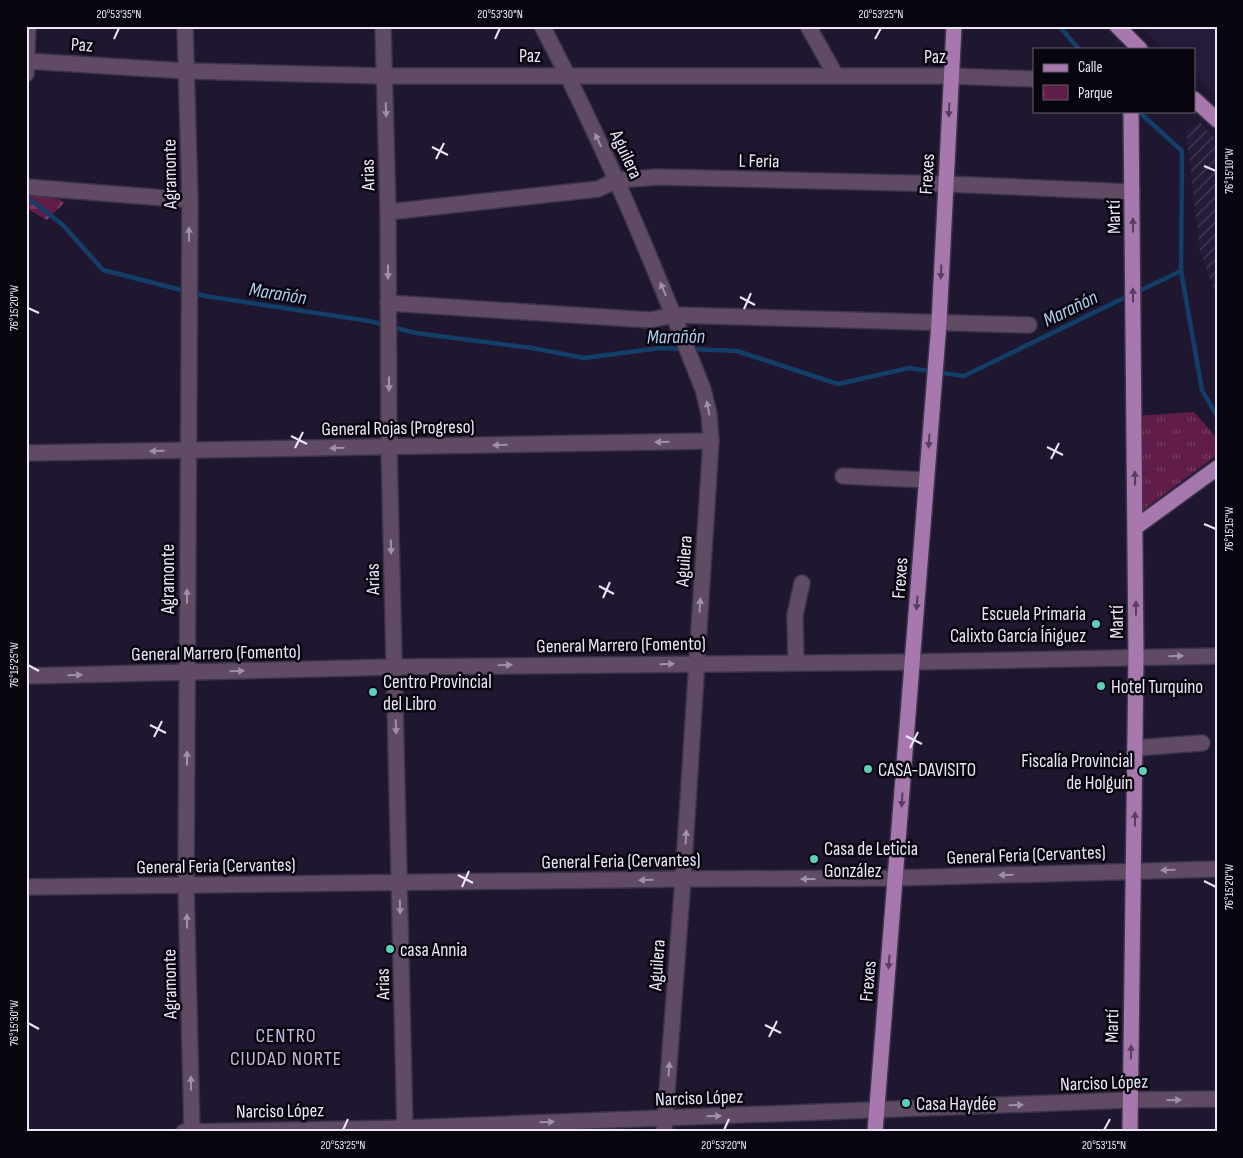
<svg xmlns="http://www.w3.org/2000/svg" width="1243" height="1158" viewBox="0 0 1243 1158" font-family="'Sofia Sans Condensed',sans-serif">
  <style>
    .built { fill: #251a39 }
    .industrial { fill: url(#industrial-furrows) }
    .forest { fill: url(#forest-firs) }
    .park { fill: url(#park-tufts) }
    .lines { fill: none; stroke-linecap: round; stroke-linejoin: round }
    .stream { stroke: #123e68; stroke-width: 4.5 }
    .minor-casing { stroke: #3c344b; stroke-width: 18 }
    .major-casing { stroke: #3c344b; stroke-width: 18 }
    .minor { stroke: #604a64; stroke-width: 15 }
    .major { stroke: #a678ad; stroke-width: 15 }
    .oneway { fill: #9f91a7 }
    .oneway2 { fill: #573e5e }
    .ticks { fill: none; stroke: #ece7f8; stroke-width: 2 }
    .poi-dot { fill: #5cceba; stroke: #08050f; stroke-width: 2 }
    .labels { text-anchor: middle; stroke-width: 5; stroke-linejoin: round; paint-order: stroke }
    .street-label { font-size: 19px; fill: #ece7f8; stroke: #08050f }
    .poi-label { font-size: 19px; fill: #ece7f8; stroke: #08050f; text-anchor: start }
    .water-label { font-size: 20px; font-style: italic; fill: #b0cdee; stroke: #08050f }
    .neighbourhood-label { font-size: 20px; letter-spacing: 1px; fill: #c4bbdc; stroke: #08050f }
    .neatline { fill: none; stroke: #ece7f8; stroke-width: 2 }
    .ticks-label { font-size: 12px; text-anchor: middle; fill: #ece7f8 }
  </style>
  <defs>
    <pattern id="industrial-furrows" width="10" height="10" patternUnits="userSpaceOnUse" patternTransform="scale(1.25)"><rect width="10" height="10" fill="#251a39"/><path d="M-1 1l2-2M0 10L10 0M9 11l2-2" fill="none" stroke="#453b56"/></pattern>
    <pattern id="forest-firs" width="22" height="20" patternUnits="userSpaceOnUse" patternTransform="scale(1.25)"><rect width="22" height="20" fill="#601d47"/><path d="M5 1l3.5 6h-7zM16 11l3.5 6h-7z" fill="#773e62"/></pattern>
    <pattern id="park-tufts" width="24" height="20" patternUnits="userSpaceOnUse" patternTransform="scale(1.25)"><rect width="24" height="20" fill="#601d47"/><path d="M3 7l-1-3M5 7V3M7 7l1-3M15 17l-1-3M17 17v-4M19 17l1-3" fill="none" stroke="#773e62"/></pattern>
  </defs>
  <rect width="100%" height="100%" fill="#1f172f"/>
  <path class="built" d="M1140,26H1217V96L1194,75V49H1165Z"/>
  <path class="industrial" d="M1200,122L1217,141V297L1200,251L1186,130Z"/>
  <path class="forest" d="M26,192L42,193L65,202L47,220L26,208Z"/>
  <path class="park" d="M1194,412L1217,438V455L1143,510L1137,416Z"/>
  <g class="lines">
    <g class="stream">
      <path d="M1059,26L1079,49"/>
      <path d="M1138,111L1182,151L1181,271L1202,390L1217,416"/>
      <path d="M26,201H32L63,225L103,270L205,296L369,321L385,325"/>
      <path d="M1137,292L1181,271"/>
      <path d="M392,327L416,333L532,348L584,358L660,348L684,349"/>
      <path d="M691,349L737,351L838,384L909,368L964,376L1130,295"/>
    </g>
    <defs>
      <g id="minor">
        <path d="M185,26L190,200L186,886L192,1132"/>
        <path d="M383,26L388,212L389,447L405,1132"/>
        <path d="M542,26C604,143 654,266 703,389L709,414L711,441L683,879L664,1132"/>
        <path d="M808,26L836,76"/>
        <path d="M26,61L186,71L385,76H951L1034,79"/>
        <path d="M26,74L28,26"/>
        <path d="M26,187L190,200"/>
        <path d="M388,212L598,189L617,180L658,177L946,184L1132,192"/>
        <path d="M388,303L650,320L674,315L1029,325"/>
        <path d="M26,453L711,441"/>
        <path d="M843,476L926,480"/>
        <path d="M796,663L795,615L802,583"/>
        <path d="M26,676L394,667L912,662L1217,656"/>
        <path d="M1135,748L1202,743"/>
        <path d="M26,887L683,879L896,878L1217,869"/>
        <path d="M184,1132L404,1128L1130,1100L1217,1099"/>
      </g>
      <g id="major">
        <path d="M1117,26L1140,49"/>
        <path d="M1194,99L1217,120"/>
        <path d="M1136,527L1217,468"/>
        <path d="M875,1132L939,323L954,26"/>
        <path d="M1130,1132L1136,656L1131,111"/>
      </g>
    </defs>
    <use href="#minor" class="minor-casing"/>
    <use href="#major" class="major-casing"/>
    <use href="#minor" class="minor"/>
    <use href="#major" class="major"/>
  </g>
  <defs><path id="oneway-solid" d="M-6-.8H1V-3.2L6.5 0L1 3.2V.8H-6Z" transform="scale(1.25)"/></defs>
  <g class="oneway">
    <use href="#oneway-solid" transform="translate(386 110) rotate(88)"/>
    <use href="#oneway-solid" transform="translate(598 140) rotate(-115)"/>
    <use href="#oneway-solid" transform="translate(189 234) rotate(-90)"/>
    <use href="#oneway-solid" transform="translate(388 272) rotate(90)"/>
    <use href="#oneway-solid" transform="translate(663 289) rotate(-113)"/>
    <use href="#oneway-solid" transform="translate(389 384) rotate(90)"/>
    <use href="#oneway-solid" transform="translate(708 408) rotate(-101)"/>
    <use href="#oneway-solid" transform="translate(662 442) rotate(179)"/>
    <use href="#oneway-solid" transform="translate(500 445) rotate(179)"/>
    <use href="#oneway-solid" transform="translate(337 448) rotate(179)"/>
    <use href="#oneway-solid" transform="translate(157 451) rotate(179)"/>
    <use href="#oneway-solid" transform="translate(391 547) rotate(89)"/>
    <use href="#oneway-solid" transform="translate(187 596) rotate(-90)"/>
    <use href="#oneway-solid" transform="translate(700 605) rotate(-86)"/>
    <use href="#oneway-solid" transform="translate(1176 656) rotate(-1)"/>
    <use href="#oneway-solid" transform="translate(667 664) rotate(-1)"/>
    <use href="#oneway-solid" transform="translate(505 665) rotate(-1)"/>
    <use href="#oneway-solid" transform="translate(237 671) rotate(-2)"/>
    <use href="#oneway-solid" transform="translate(75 675) rotate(-1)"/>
    <use href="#oneway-solid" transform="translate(396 727) rotate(88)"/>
    <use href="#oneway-solid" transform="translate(187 758) rotate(-90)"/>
    <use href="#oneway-solid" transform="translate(686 837) rotate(-86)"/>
    <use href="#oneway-solid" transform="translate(1168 870) rotate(179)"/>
    <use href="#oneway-solid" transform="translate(1006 875) rotate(178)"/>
    <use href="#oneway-solid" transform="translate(808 879) rotate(180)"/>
    <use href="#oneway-solid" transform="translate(646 880) rotate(179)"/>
    <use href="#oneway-solid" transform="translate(400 907) rotate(89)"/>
    <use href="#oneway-solid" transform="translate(187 921) rotate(-91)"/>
    <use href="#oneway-solid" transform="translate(669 1069) rotate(-86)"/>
    <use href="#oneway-solid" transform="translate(191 1083) rotate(-91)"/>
    <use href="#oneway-solid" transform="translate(1174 1100) rotate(-1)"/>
    <use href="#oneway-solid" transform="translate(1016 1105) rotate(-2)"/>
    <use href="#oneway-solid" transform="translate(714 1116) rotate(-2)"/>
    <use href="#oneway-solid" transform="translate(547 1122) rotate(-2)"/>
  </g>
  <g class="oneway2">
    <use href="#oneway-solid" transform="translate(949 110) rotate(93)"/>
    <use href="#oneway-solid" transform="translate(1133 225) rotate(-91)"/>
    <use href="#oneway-solid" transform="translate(941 272) rotate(93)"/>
    <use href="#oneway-solid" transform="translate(1133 295) rotate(-91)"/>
    <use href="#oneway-solid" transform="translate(929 441) rotate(94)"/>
    <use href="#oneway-solid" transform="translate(1135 478) rotate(-91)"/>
    <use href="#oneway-solid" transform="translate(917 603) rotate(94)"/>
    <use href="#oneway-solid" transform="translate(1136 608) rotate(-90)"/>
    <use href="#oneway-solid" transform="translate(902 800) rotate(94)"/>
    <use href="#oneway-solid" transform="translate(1135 819) rotate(-89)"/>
    <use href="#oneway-solid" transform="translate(889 962) rotate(95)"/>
    <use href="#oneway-solid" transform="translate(1131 1052) rotate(-89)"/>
  </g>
  <path class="ticks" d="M114,39L119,28M495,39L500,28M875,39L881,28M432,147L448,155M436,159L444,143M1204,166L1216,171M740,297L755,305M28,308L39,313M744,309L751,293M291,436L307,444M1047,447L1063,455M295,448L303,432M1051,459L1059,443M1204,524L1216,529M599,586L614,594M603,598L610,582M28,665L39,671M150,725L166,733M906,736L922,744M154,737L162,721M910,748L918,732M458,875L473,883M1204,881L1216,887M462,887L469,871M28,1023L39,1029M765,1025L781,1033M769,1037L777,1021M343,1130L348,1119M724,1130L729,1119M1104,1130L1110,1119"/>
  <g class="poi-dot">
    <circle cx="1096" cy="624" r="5"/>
    <circle cx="1101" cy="686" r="5"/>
    <circle cx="373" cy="692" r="5"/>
    <circle cx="868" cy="769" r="5"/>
    <circle cx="1143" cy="771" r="5"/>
    <circle cx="814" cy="859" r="5"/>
    <circle cx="390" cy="949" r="5"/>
    <circle cx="906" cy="1103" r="5"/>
  </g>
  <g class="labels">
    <g class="street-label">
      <text transform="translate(82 44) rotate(4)" y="7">Paz</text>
      <text x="530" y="62">Paz</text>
      <text x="935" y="63">Paz</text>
      <text transform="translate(627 154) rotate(65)" y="7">Aguilera</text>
      <text transform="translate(759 160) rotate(1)" y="7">L Feria</text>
      <text transform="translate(169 174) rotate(-91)" y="7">Agramonte</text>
      <text transform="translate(926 174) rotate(-87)" y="7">Frexes</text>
      <text transform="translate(367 175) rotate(-92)" y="7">Arias</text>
      <text transform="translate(1113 217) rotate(-91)" y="7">Martí</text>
      <text transform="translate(398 427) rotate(-1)" y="7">General Rojas (Progreso)</text>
      <text transform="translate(683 561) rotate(-86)" y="7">Aguilera</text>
      <text transform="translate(899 578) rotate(-86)" y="7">Frexes</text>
      <text transform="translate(167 579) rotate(-90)" y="7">Agramonte</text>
      <text transform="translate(372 579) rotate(-91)" y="7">Arias</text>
      <text transform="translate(1116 622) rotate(-90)" y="7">Martí</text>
      <text transform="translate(621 644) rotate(-1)" y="7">General Marrero (Fomento)</text>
      <text transform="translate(216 652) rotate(-1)" y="7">General Marrero (Fomento)</text>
      <text transform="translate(1026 854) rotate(-2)" y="7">General Feria (Cervantes)</text>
      <text transform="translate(621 860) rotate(-1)" y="7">General Feria (Cervantes)</text>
      <text transform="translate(216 865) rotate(-1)" y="7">General Feria (Cervantes)</text>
      <text transform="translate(656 965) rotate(-86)" y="7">Aguilera</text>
      <text transform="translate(867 981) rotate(-85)" y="7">Frexes</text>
      <text transform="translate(169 984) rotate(-91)" y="7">Agramonte</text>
      <text transform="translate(382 984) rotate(-91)" y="7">Arias</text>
      <text transform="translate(1111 1026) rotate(-89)" y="7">Martí</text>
      <text transform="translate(1104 1082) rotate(-2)" y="7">Narciso López</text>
      <text transform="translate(699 1097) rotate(-2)" y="7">Narciso López</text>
      <text transform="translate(280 1110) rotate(-1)" y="7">Narciso López</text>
    </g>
    <g class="poi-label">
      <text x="1086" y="620" text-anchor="end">Escuela Primaria<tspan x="1086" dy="22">Calixto García Íñiguez</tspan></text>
      <text x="383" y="688">Centro Provincial<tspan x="383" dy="22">del Libro</tspan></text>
      <text x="1111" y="693">Hotel Turquino</text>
      <text x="1133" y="767" text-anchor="end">Fiscalía Provincial<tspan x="1133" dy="22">de Holguín</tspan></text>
      <text x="878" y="776">CASA-DAVISITO</text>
      <text x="824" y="855">Casa de Leticia<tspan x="824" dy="22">González</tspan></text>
      <text x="400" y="956">casa Annia</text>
      <text x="916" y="1110">Casa Haydée</text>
    </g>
    <g class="water-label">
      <text transform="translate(278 293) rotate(9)" y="7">Marañón</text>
      <text transform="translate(1070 308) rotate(-26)" y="7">Marañón</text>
      <text transform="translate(676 336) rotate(-1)" y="7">Marañón</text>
    </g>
    <g class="neighbourhood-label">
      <text x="286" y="1042">CENTRO<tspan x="286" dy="23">CIUDAD NORTE</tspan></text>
    </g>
  </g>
  <rect width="1243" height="1158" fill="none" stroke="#08050f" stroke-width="55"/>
  <rect x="1033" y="48" width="162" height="65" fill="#08050f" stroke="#635f6c"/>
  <rect x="1043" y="64" width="25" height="8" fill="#a678ad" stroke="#635f6c"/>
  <text x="1078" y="72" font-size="15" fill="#ece7f8">Calle</text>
  <rect x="1043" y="85" width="25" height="15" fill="url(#park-tufts)" stroke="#635f6c"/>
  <text x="1078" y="98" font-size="15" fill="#ece7f8">Parque</text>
  <rect x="28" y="28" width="1188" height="1102" class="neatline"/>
  <g class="ticks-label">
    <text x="119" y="18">20°53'35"N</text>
    <text x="500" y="18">20°53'30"N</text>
    <text x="881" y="18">20°53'25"N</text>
    <text transform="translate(1229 171) rotate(-90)" y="4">76°15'10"W</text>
    <text transform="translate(14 308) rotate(-90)" y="4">76°15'20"W</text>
    <text transform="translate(1229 529) rotate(-90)" y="4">76°15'15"W</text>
    <text transform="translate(14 665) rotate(-90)" y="4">76°15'25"W</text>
    <text transform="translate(1229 887) rotate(-90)" y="4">76°15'20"W</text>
    <text transform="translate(14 1023) rotate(-90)" y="4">76°15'30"W</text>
    <text x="343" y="1149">20°53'25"N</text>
    <text x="724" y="1149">20°53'20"N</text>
    <text x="1104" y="1149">20°53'15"N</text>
  </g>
</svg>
